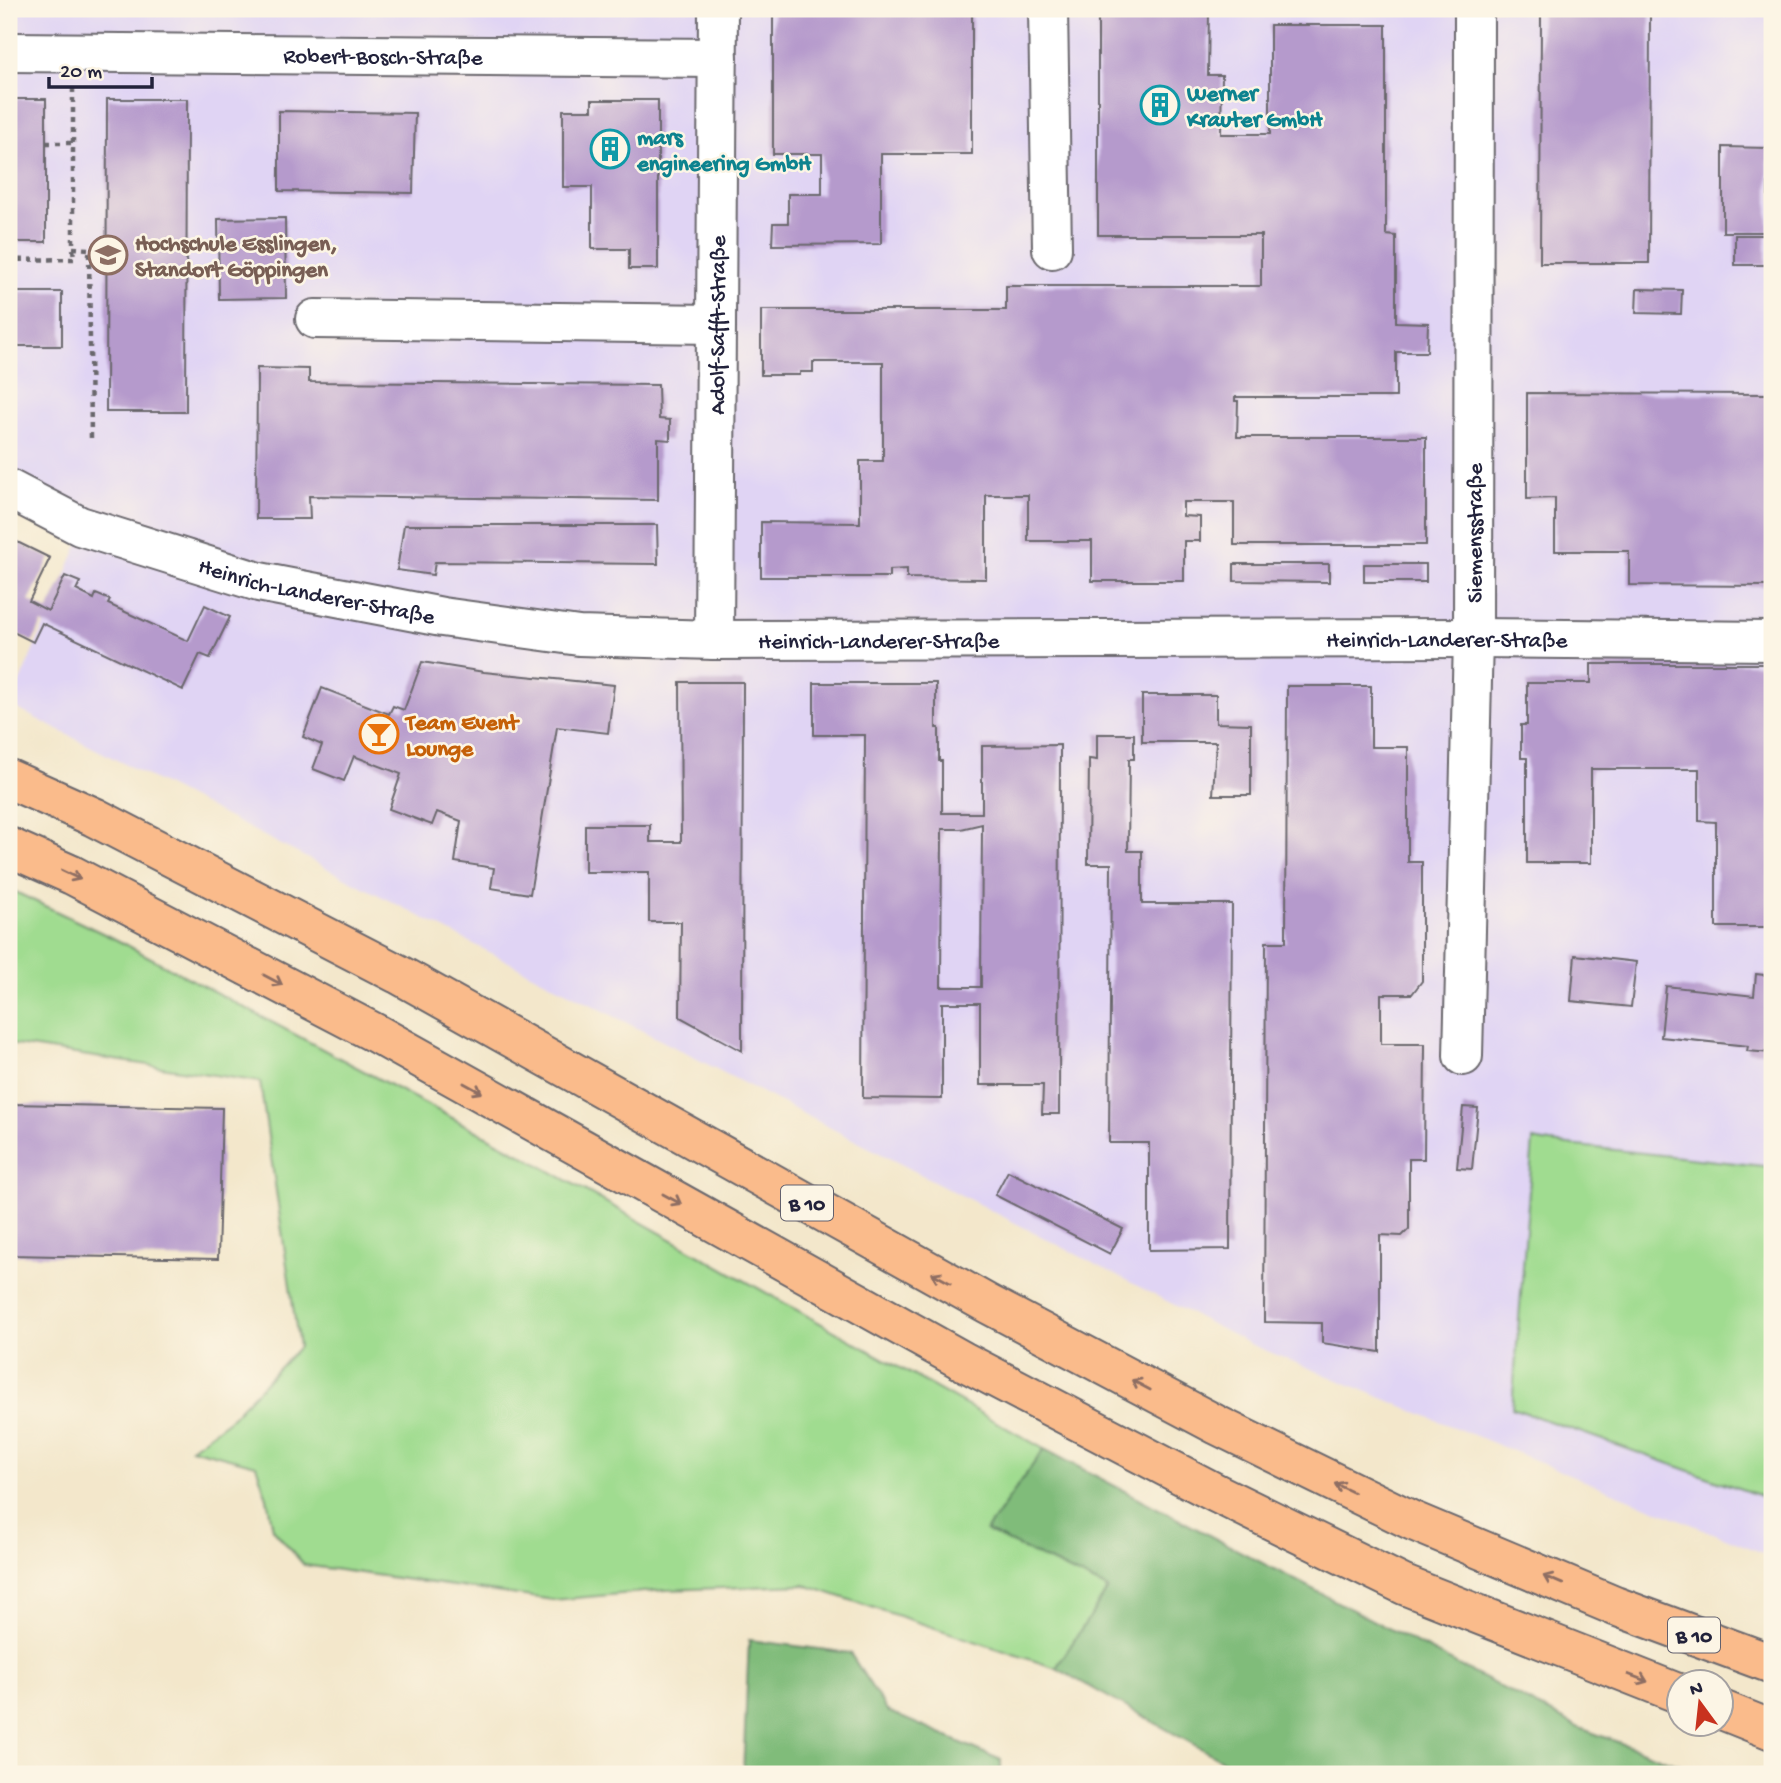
<svg xmlns="http://www.w3.org/2000/svg" width="1781" height="1783" viewBox="0 0 1781 1783" font-family="'Gochi Hand',sans-serif">
  <style>
    .built { fill: #e0d4f4 }
    .green { fill: #a0dc90; stroke: #617f66; stroke-width: 2 }
    .forest { fill: #80bc7a; stroke: #516f5a; stroke-width: 2 }
    .building { fill: #b59acc; fill-rule: evenodd }
    .lines { fill: none; stroke-linecap: round; stroke-linejoin: round }
    .minor-casing { stroke: #6b676d; stroke-width: 42 }
    .highway-casing { stroke: #6b676d; stroke-width: 42 }
    .path { stroke: #6b676d; stroke-width: 4.5; stroke-dasharray: 5 5; stroke-linecap: butt }
    .minor { stroke: #fff; stroke-width: 38 }
    .highway { stroke: #fabb8b; stroke-width: 38 }
    .oneway { stroke: #8e6e63 }
    .labels { text-anchor: middle; stroke-width: 5; stroke-linejoin: round; paint-order: stroke }
    .shield { fill: #fcf5e5; stroke: #63616e; stroke-width: 2 }
    .shield-label { font-size: 21px; font-weight: bold; fill: #22223b }
    .street-label { font-size: 23px; fill: #22223b; stroke: #fcf5e5 }
    .culture-label { font-size: 23px; font-weight: bold; fill: #0d838f; stroke: #fcf5e5; text-anchor: start }
    .education-label { font-size: 23px; font-weight: bold; fill: #785e54; stroke: #fcf5e5; text-anchor: start }
    .food-label { font-size: 23px; font-weight: bold; fill: #c56008; stroke: #fcf5e5; text-anchor: start }
  </style>
  <rect width="100%" height="100%" fill="#fcf5e5"/>
  <filter id="ink" filterUnits="userSpaceOnUse"><feTurbulence type="fractalNoise" baseFrequency=".0143" numOctaves="2"/><feDisplacementMap in="SourceGraphic" scale="14" xChannelSelector="R" yChannelSelector="G"/><feConvolveMatrix kernelMatrix="1 2 1 2 8 2 1 2 1" color-interpolation-filters="sRGB"/></filter>
  <filter id="wash" filterUnits="userSpaceOnUse"><feTurbulence type="fractalNoise" baseFrequency=".00686" numOctaves="4" result="noise"/><feDisplacementMap in="SourceGraphic" scale="28" xChannelSelector="R" yChannelSelector="G"/><feGaussianBlur stdDeviation="1.57" result="paint"/><feColorMatrix in="noise" values="0 0 0 0 0 0 0 0 0 0 0 0 0 0 0 0 0 1.4 0 .05"/><feComposite in="paint" operator="in"/></filter>
  <g filter="url(#wash)">
    <rect width="100%" height="100%" fill="#f3e7cb"/>
    <path class="built" d="M9,9H1772V1557L1250,1344L10,705L79,543L9,506Z"/>
    <g class="green">
      <path d="M9,889L117,940L520,1154L1044,1449L986,1531L1108,1589L1056,1668L805,1585L666,1590L553,1600L304,1565L273,1529L267,1498L256,1465L191,1448L229,1420L299,1347L260,1082L9,1044Z"/>
      <path d="M1533,1140L1550,1143L1772,1167V1500L1512,1408Z"/>
    </g>
    <g class="forest">
      <path d="M1044,1449L1577,1727L1705,1774H1247L1056,1668L1108,1589L986,1531Z"/>
      <path d="M749,1640L850,1653L887,1711L1001,1760V1774H743Z"/>
    </g>
    <g id="blocks">
      <g class="building">
        <path d="M773,9H972V154H881V244L772,245L773,223H788V194H822V154H773Z"/>
        <path d="M1098,9H1209L1208,75H1222L1221,134H1270V25H1386V235L1396,236V322L1428,323L1427,352H1396V397H1235V401H1238L1237,437H1426V545H1234V502H1183V516L1200,517V541H1184V581H1092V541H1028V495H986V579L907,578V569L889,570V577H761V522L860,523V461H883V362H813V372H800V375H761V310H1006V286H1261V235H1098Z"/>
        <path d="M1541,9H1650L1649,263H1540Z"/>
        <rect x="9" y="99" width="37" height="143"/>
        <path d="M107,99H187L186,412H106Z"/>
        <path d="M592,100H658V269H629V249H592V187H563V110H592Z"/>
        <path d="M279,111L415,113L413,193L279,191Z"/>
        <path d="M1723,147L1768,148V232H1723Z"/>
        <path d="M285,218L286,298L219,299L218,219Z"/>
        <rect x="1735" y="235" width="31" height="30"/>
        <path d="M1637,289L1682,290L1681,314L1636,313Z"/>
        <rect x="9" y="292" width="53" height="54"/>
        <path d="M257,368L309,369V382L658,385L659,419L670,420V440L658,439V500L309,496L310,519H256Z"/>
        <path d="M1527,393L1770,394L1769,586L1629,585V551H1555V498L1527,499Z"/>
        <path d="M404,525H657L658,564L435,562L433,575L397,570Z"/>
        <path d="M9,538L50,558L29,601L48,611L65,576L80,582L76,590L94,599L96,594L110,600L108,604L188,641L205,605L230,617L210,658L200,654L183,690L42,623L33,642L9,630Z"/>
        <path d="M1234,564H1329V582L1234,581Z"/>
        <rect x="1364" y="564" width="62" height="18"/>
        <path d="M422,662L484,672L614,685L608,733L557,727L530,894L491,888L494,868L455,862L461,821L437,812L432,825L389,809L401,774L354,756L344,781L313,769L322,745L303,737L322,688L389,714L393,706L404,710Z"/>
        <path d="M1591,664H1772V927H1716V822L1699,821V769H1591V863H1527V758H1521V725H1527V683H1591Z"/>
        <path d="M680,682H743L742,1051L680,1017L681,922H649V872H585V825H650V842H681Z"/>
        <path d="M814,683H936V728H939V761H942V813H982V746L1060,745L1059,1114H1042L1043,1085H980V1003H942V1099L863,1098L865,735H814ZM982,824L981,987H941L942,829H961Z"/>
        <path d="M1287,686H1371V747H1408V862H1422V981L1412,994H1381V1044H1425L1424,1159H1409V1229L1402,1236L1380,1235V1352L1322,1343V1323L1264,1322L1266,942H1286Z"/>
        <path d="M1142,695H1216V723L1251,724V795H1213L1216,742H1142Z"/>
        <path d="M1097,734H1134V759H1129L1128,851H1142V904H1232L1230,1249L1149,1250V1143H1109L1111,864H1088L1089,759L1097,760Z"/>
        <path d="M1575,955L1636,962L1631,1007L1571,1001Z"/>
        <path d="M1756,974L1772,976V1053L1747,1051L1748,1046L1661,1037L1666,986L1754,996Z"/>
        <path d="M9,1104L222,1108L218,1259L9,1255Z"/>
        <path d="M1463,1107L1478,1108L1472,1169L1457,1168Z"/>
        <path d="M1008,1171L1123,1229L1110,1254L995,1195Z"/>
        <path d="M1770,1429H1772V1490L1764,1489Z"/>
      </g>
    </g>
  </g>
  <g filter="url(#ink)">
    <use href="#blocks" fill-opacity="0" stroke="#6b676d" stroke-width="2"/>
    <g class="lines">
      <defs>
        <g id="minor">
          <path d="M1048,9L1052,249"/>
          <path id="s1" d="M9,52L718,58"/>
          <path d="M315,319L716,324"/>
          <path id="s2" d="M9,489L80,526L259,582L442,617L579,636L714,640L1473,638L1772,641"/>
          <path id="s3" d="M714,640L718,9"/>
          <path id="s4" d="M1463,1056L1473,638L1474,9"/>
        </g>
        <g id="highway">
          <path d="M9,779L94,817L398,974L988,1304L1217,1425L1413,1521L1615,1606L1772,1664"/>
          <path d="M9,847L72,875L377,1034L963,1361L1216,1493L1404,1585L1680,1694"/>
          <path d="M1722,1710L1772,1730"/>
        </g>
      </defs>
      <use href="#minor" class="minor-casing"/>
      <use href="#highway" class="highway-casing"/>
      <g class="path">
        <path d="M73,88V248L89,249L91,439"/>
        <path d="M46,143H73"/>
        <path d="M9,260L74,259L73,248"/>
      </g>
      <use href="#minor" class="minor"/>
      <use href="#highway" class="highway"/>
    </g>
    <defs><path id="oneway-shaft" d="M-6 0H5M1.5-3L5.5 0L1.5 3" fill="none" stroke-width="1.6" stroke-linecap="round" stroke-linejoin="round" transform="scale(1.75)"/></defs>
    <g class="oneway">
      <use href="#oneway-shaft" transform="translate(71 875) rotate(26)"/>
      <use href="#oneway-shaft" transform="translate(273 980) rotate(28)"/>
      <use href="#oneway-shaft" transform="translate(473 1088) rotate(29)"/>
      <use href="#oneway-shaft" transform="translate(672 1199) rotate(29)"/>
      <use href="#oneway-shaft" transform="translate(941 1278) rotate(-151)"/>
      <use href="#oneway-shaft" transform="translate(1141 1385) rotate(-152)"/>
      <use href="#oneway-shaft" transform="translate(1344 1488) rotate(-154)"/>
      <use href="#oneway-shaft" transform="translate(1553 1580) rotate(-157)"/>
      <use href="#oneway-shaft" transform="translate(1638 1678) rotate(21)"/>
    </g>
  </g>
  <defs>
    <symbol id="building-ring" viewBox="-11 -11 22 22"><circle r="9.5" fill="#fcf5e5" stroke="#0f9aa8" stroke-width="1.5"/><path d="M-4-6H4V6H1V3H-1V6H-4ZM-2.5-4.3h1.7v1.8h-1.7ZM.8-4.3h1.7v1.8H.8ZM-2.5-1h1.7V.8h-1.7ZM.8-1h1.7V.8H.8Z" fill="#0f9aa8"/></symbol>
    <symbol id="university-ring" viewBox="-11 -11 22 22"><circle r="9.5" fill="#fcf5e5" stroke="#8d6e63" stroke-width="1.5"/><path d="M0-5L7-2L0 1L-7-2ZM-4 1L0 2.5L4 1V4Q0 6-4 4Z" fill="#8d6e63"/></symbol>
    <symbol id="bar-ring" viewBox="-11 -11 22 22"><circle r="9.5" fill="#fcf5e5" stroke="#e8710a" stroke-width="1.5"/><path d="M-6-5H6L.8 .8V4.5H3.5V6h-7V4.5H-.8V.8Z" fill="#e8710a"/></symbol>
  </defs>
  <g fill-rule="evenodd">
    <use href="#building-ring" x="1138" y="83" width="44" height="44"/>
    <use href="#building-ring" x="588" y="127" width="44" height="44"/>
    <use href="#university-ring" x="86" y="233" width="44" height="44"/>
    <use href="#bar-ring" x="357" y="712" width="44" height="44"/>
  </g>
  <g class="labels">
    <g class="shield">
      <rect x="781" y="1185.5" width="52" height="35" rx="5"/>
      <rect x="1668" y="1617.5" width="52" height="35" rx="5"/>
    </g>
    <g class="shield-label">
      <text x="807" y="1210">B 10</text>
      <text x="1694" y="1642">B 10</text>
    </g>
    <g class="street-label">
      <text dy="8" stroke="none"><textPath href="#s1" startOffset="374">Robert-Bosch-Straße</textPath></text>
      <text dy="8" stroke="none"><textPath href="#s3" startOffset="315">Adolf-Safft-Straße</textPath></text>
      <text dy="8" stroke="none"><textPath href="#s4" startOffset="523">Siemensstraße</textPath></text>
      <text dy="8" stroke="none"><textPath href="#s2" startOffset="326">Heinrich-Landerer-Straße</textPath></text>
      <text dy="8" stroke="none"><textPath href="#s2" startOffset="892">Heinrich-Landerer-Straße</textPath></text>
      <text dy="8" stroke="none"><textPath href="#s2" startOffset="1460">Heinrich-Landerer-Straße</textPath></text>
    </g>
    <g class="culture-label">
      <text x="1187" y="100">Werner<tspan x="1187" dy="26">Krauter GmbH</tspan></text>
      <text x="637" y="144">mars<tspan x="637" dy="26">engineering GmbH</tspan></text>
    </g>
    <g class="education-label">
      <text x="135" y="250">Hochschule Esslingen,<tspan x="135" dy="26">Standort Göppingen</tspan></text>
    </g>
    <g class="food-label">
      <text x="406" y="729">Team Event<tspan x="406" dy="26">Lounge</tspan></text>
    </g>
  </g>
  <rect width="1781" height="1783" fill="none" stroke="#fcf5e5" stroke-width="35"/>
  <g transform="translate(1700 1703) rotate(345)"><circle r="33" fill="#fcf5e5" stroke="#a5a1a1" stroke-width="2"/>
  <path d="M0-5L12 26L0 18L-12 26Z" fill="#c8321e"/>
  <text y="-10" font-size="19" font-weight="bold" text-anchor="middle" fill="#22223b">N</text>
  </g>
  <path d="M49 77v10h103v-10" fill="none" stroke="#22223b" stroke-width="3.5"/>
  <text x="60" y="77" font-size="21" fill="#22223b" stroke="#fcf5e5" stroke-width="5" paint-order="stroke">20 m</text>
</svg>
